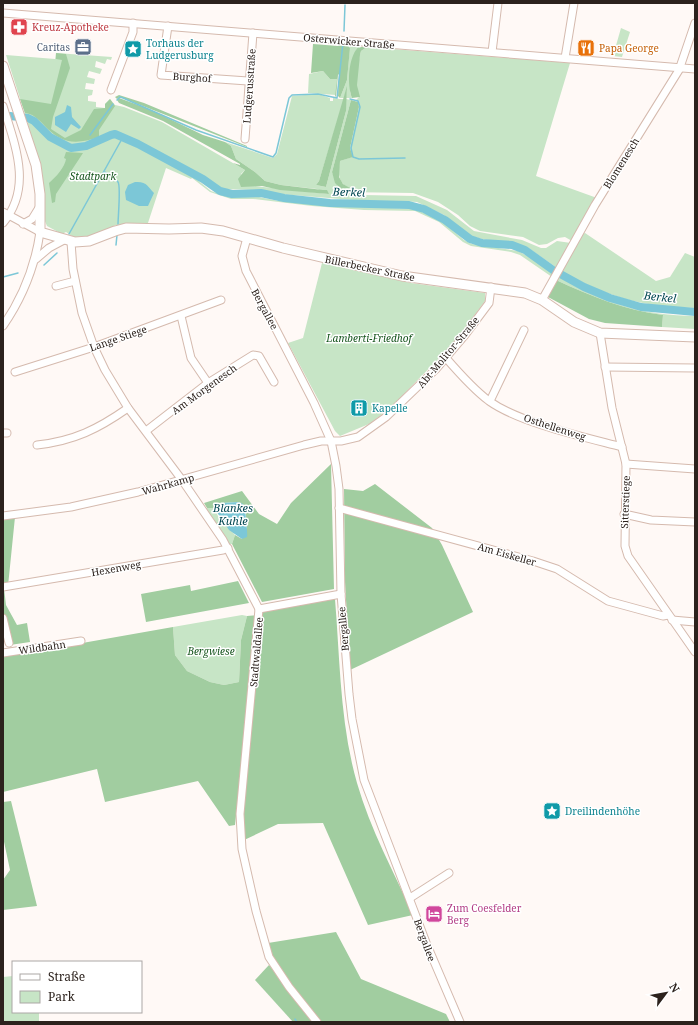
<svg xmlns="http://www.w3.org/2000/svg" width="698" height="1025" viewBox="0 0 698 1025" font-family="'Noto Serif',serif">
  <style>
    .green { fill: #c7e5c6 }
    .forest { fill: #a1cda0 }
    .water { fill: #7cc7d7 }
    .lines { fill: none; stroke-linecap: round; stroke-linejoin: round }
    .stream { stroke: #7cc7d7; stroke-width: 1.5 }
    .river { stroke: #7cc7d7; stroke-width: 8 }
    .minor-casing { stroke: #d5baae; stroke-width: 9 }
    .major-casing { stroke: #d5baae; stroke-width: 11 }
    .minor { stroke: #fff; stroke-width: 7 }
    .major { stroke: #fff; stroke-width: 9 }
    .labels { text-anchor: middle; stroke-width: 3; stroke-linejoin: round; paint-order: stroke }
    .health-label { font-size: 10px; fill: #be3a42; stroke: #fff; text-anchor: start }
    .street-label { font-size: 10px; fill: #2c221d; stroke: #fff }
    .culture-label { font-size: 10px; fill: #0d838f; stroke: #fff; text-anchor: start }
    .service-label { font-size: 10px; fill: #4e5e75; stroke: #fff; text-anchor: end }
    .food-label { font-size: 10px; fill: #c56008; stroke: #fff; text-anchor: start }
    .park-label { font-size: 10px; font-style: italic; fill: #15541c; stroke: #fff }
    .hotel-label { font-size: 10px; fill: #b23c85; stroke: #fff; text-anchor: start }
    .water-label { font-size: 11px; font-style: italic; fill: #004651; stroke: #fff }
  </style>
  <rect width="100%" height="100%" fill="#fff9f6"/>
  <g class="green">
    <path d="M621,28L630,32L622,57L613,56Z"/>
    <path d="M350,46L358,47L356,50L350,92L352,98H346L347,88L344,98H340L347,80Z"/>
    <path d="M367,47L570,63L536,176L597,198L572,241L565,237L558,238L547,244L539,245L523,237L480,231L470,226L458,215L438,202L413,193L342,192L364,195L416,196L447,210L474,231L522,240L541,248H546L557,241L571,243L557,268L527,247L510,243L482,239L468,235L444,215L417,202L401,201H365L280,194L260,190L223,189L214,185L199,173L181,165L134,139L133,145L195,178L211,191L222,195L233,197L254,196L279,201L341,206L415,209L440,220L464,240L472,244L518,251L533,259L553,274L552,277L520,255L511,252L471,246L463,242L439,222L415,211L364,210L312,206L253,199H231L210,192L192,178L191,179L166,168L147,226L115,225C109,236 88,237 76,239L66,232L62,234L47,226L44,219V197L27,120L6,55L55,59L56,53L112,57L111,60L107,59L105,64L96,61L95,67L102,69L100,74L89,71L87,77L95,79L94,84L86,83L85,89L93,90L92,95L88,96V101L96,102V107L105,108V104L110,99L115,105L124,107L162,122L245,170L241,174L254,186L329,194L317,189L281,185L265,181L255,172L236,159L231,146L225,142L273,158L277,154L292,96L318,94L330,98V101H333V98L340,99V102V99H344L319,181L316,185L326,187L346,111V99L351,100L332,172L338,187L349,188C337,182 338,172 340,161L352,157L350,148L359,107L356,100L359,97C355,83 357,65 361,51Z"/>
    <path d="M323,71L330,79H337L336,95L308,93L309,74Z"/>
    <path d="M585,233L656,281L670,277L685,253L695,257V308C642,307 607,297 561,271L582,234Z"/>
    <path d="M322,263L411,283L485,293V301L453,344L388,410L369,424L340,436L335,431L288,343L303,338Z"/>
    <path d="M558,276C599,302 646,316 695,316V329L662,327L663,315C624,310 591,296 556,280Z"/>
    <path d="M203,508H214L218,516L235,535L232,544H228Z"/>
    <path d="M242,615L247,616L241,640L239,682L224,685L210,682L187,671L175,655L173,627Z"/>
    <path d="M13,976V1012H39V1022H3V977Z"/>
  </g>
  <g class="forest">
    <path d="M341,43L347,44L350,48L347,80L340,98L338,96L339,74L338,75L336,96L335,97L337,79H330L323,71L311,73L313,44L338,46Z"/>
    <path d="M358,47H367L361,51L360,55L357,85L360,97L352,98C347,84 348,59 358,47Z"/>
    <path d="M56,53L66,54L70,68L53,117L51,129L65,138L81,130L94,109L105,108V104L110,99L115,106L99,130V137C75,145 61,144 43,124C37,118 33,114 25,113L20,99L51,104L62,60L56,59Z"/>
    <path d="M347,86L346,111L326,187L316,185L319,181Z"/>
    <path d="M119,95L144,103L247,146V147L120,97L117,99L115,97Z"/>
    <path d="M119,98L149,109L203,135L225,142L231,146L236,159L255,172L265,181L281,185L323,190H327L329,194L280,190L262,186L241,187L238,179L245,170L233,163L240,165V164L163,121L119,103L117,100Z"/>
    <path d="M351,100L358,102L359,107L350,148L353,157L340,161L339,177L343,184L350,188H340L335,183L332,172Z"/>
    <path d="M66,152L83,153L56,194L55,202L52,203L49,183C56,177 65,167 66,159L64,158Z"/>
    <path d="M556,280C591,296 624,310 663,315L662,327L605,323L589,319L548,297Z"/>
    <path d="M331,464L334,589L262,602L232,544L235,535L242,539L247,527L245,507L238,502L222,503L214,508H207L204,503L242,491L259,514L277,524L291,503Z"/>
    <path d="M375,484L432,528L442,545L473,612L350,670L345,582L344,489L363,491Z"/>
    <path d="M3,517H15L8,586L4,588L6,605L17,625L27,623L30,642L10,645L3,613Z"/>
    <path d="M238,581L249,603L146,622L141,594L190,585L191,591Z"/>
    <path d="M335,599C340,660 340,724 357,783C370,829 394,872 413,915L368,925L323,823L278,824L242,841L241,814L262,610Z"/>
    <path d="M258,615L235,825L229,826L198,781L105,802L97,769L3,792V657L173,627L175,655L187,671L210,682L224,685L239,682L241,640L247,616Z"/>
    <path d="M11,801L37,906L3,910V880L10,870L3,837V802Z"/>
    <path d="M336,932L361,979L446,1014L450,1022H319L274,961L268,943Z"/>
    <path d="M269,965L316,1022H293L255,980Z"/>
  </g>
  <g class="water">
    <path d="M67,105L71,107L72,117L81,127L79,129L71,124L66,132L55,125V117L65,112Z"/>
    <path d="M135,182C147,181 148,187 154,193L148,206H139L126,200L125,192L128,185Z"/>
    <path d="M238,502C241,503 242,503 244,505C245,507 248,535 247,537L242,539L229,530L214,508L222,503Z"/>
  </g>
  <g class="lines">
    <g class="stream">
      <path d="M344,31L345,5"/>
      <path d="M350,99L358,101L360,107L351,148L353,157L359,159L405,158"/>
      <path d="M117,100L120,97L123,98L196,130L273,157L276,153L289,98L292,95L318,94L337,98L343,43"/>
      <path d="M90,135L113,104"/>
      <path d="M105,172C109,175 115,178 118,182C121,186 118,218 118,224"/>
      <path d="M69,234L123,137"/>
      <path d="M116,245L117,235"/>
      <path d="M44,265L57,253"/>
      <path d="M3,277L18,273"/>
      <path d="M295,1019L297,1022"/>
    </g>
    <path class="river" d="M3,118L10,116L28,118L34,121L50,137L71,148L86,146L111,135L115,134L138,144L203,179L220,191L232,194L261,193L284,198L330,203L409,205L424,209L445,220L470,239L482,243L512,245L525,250L553,270L584,287L610,298L641,307L695,312"/>
    <defs>
      <g id="minor">
        <path d="M3,13L695,69"/>
        <path d="M168,26L161,75L248,81"/>
        <path d="M492,52L498,3"/>
        <path d="M565,58L574,3"/>
        <path d="M111,90L133,32V23"/>
        <path d="M3,106C15,145 33,187 3,223"/>
        <path d="M245,139L253,33"/>
        <path d="M3,212L40,232C35,267 23,297 3,326"/>
        <path d="M23,224L32,219L40,206"/>
        <path d="M247,238L242,256L246,271L314,403L331,441L336,466L339,489L341,594L349,694L352,719L364,780L427,945L460,1022"/>
        <path d="M71,242L73,269L82,313L94,347L105,370L128,408L182,480L223,540L259,609L240,814L242,849L256,911L269,957L289,987L317,1022"/>
        <path d="M36,259L49,248L64,240"/>
        <path d="M56,286L75,281"/>
        <path d="M542,300L595,205L679,70L695,23"/>
        <path d="M181,316L191,358L208,383"/>
        <path d="M600,333L612,408L626,464L625,546L628,556L695,652"/>
        <path d="M446,358C459,373 473,389 489,401C520,423 584,437 622,447"/>
        <path d="M605,367L695,368"/>
        <path d="M15,372L94,347L221,300"/>
        <path d="M490,401L524,330"/>
        <path d="M146,431L208,383L253,355L259,356L274,382"/>
        <path d="M3,433H7"/>
        <path d="M37,445C74,441 98,429 128,408"/>
        <path d="M626,464L695,469"/>
        <path d="M339,508L533,561L557,569L608,601L663,616L668,615"/>
        <path d="M624,514L651,520L695,522"/>
        <path d="M3,516L71,507L138,492L304,445L321,441H341L358,437L386,417L436,369L465,335L489,303L491,287"/>
        <path d="M3,587L223,550L228,548"/>
        <path d="M259,609L341,594"/>
        <path d="M3,618L9,643"/>
        <path d="M672,620L695,622"/>
        <path d="M3,653L81,641"/>
        <path d="M410,898L449,873"/>
      </g>
      <path id="major" d="M3,66L36,165L40,194V232L75,242L89,241L115,231L126,228L169,229L201,228L223,231L283,248L402,276L525,293L542,300L574,322L600,333L695,337"/>
    </defs>
    <use href="#minor" class="minor-casing"/>
    <use href="#major" class="major-casing"/>
    <use href="#minor" class="minor"/>
    <use href="#major" class="major"/>
  </g>
  <defs>
    <symbol id="pharmacy-square" viewBox="-11 -11 22 22"><rect x="-9" y="-9" width="18" height="18" rx="4" fill="#e0444e" stroke="#fff"/><path d="M-2-6h4v4h4v4h-4v4h-4v-4h-4v-4h4Z" fill="#fff"/></symbol>
    <symbol id="office-square" viewBox="-11 -11 22 22"><rect x="-9" y="-9" width="18" height="18" rx="4" fill="#5c6f8a" stroke="#fff"/><path d="M-6-3h4V-5.5h4V-3h4V5H-6ZM-1-4.5V-3h2v-1.5ZM-6 0V1H6V0Z" fill="#fff"/></symbol>
    <symbol id="restaurant-square" viewBox="-11 -11 22 22"><rect x="-9" y="-9" width="18" height="18" rx="4" fill="#e8710a" stroke="#fff"/><path d="M-5-6h1v4h1v-4h1v4h1v-4h1v5L-1.5 .5V6h-2V.5L-5-1ZM5-6V6H3V1.5H1.5Q1.5-4 5-6Z" fill="#fff"/></symbol>
    <symbol id="sight-square" viewBox="-11 -11 22 22"><rect x="-9" y="-9" width="18" height="18" rx="4" fill="#0f9aa8" stroke="#fff"/><path d="M0-6L1.8-2.2L6-1.7L2.9 1.2L3.7 5.4L0 3.3L-3.7 5.4L-2.9 1.2L-6-1.7L-1.8-2.2Z" fill="#fff"/></symbol>
    <symbol id="building-square" viewBox="-11 -11 22 22"><rect x="-9" y="-9" width="18" height="18" rx="4" fill="#0f9aa8" stroke="#fff"/><path d="M-4-6H4V6H1V3H-1V6H-4ZM-2.5-4.3h1.7v1.8h-1.7ZM.8-4.3h1.7v1.8H.8ZM-2.5-1h1.7V.8h-1.7ZM.8-1h1.7V.8H.8Z" fill="#fff"/></symbol>
    <symbol id="hotel-square" viewBox="-11 -11 22 22"><rect x="-9" y="-9" width="18" height="18" rx="4" fill="#d1479c" stroke="#fff"/><path d="M-6-4.5h1.5V1H6V5H4.5V3h-9V5H-6ZM-4 0a1.8 1.8 0 1 1 3.6 0ZM.5 0V-2.5h3Q6-2.5 6 0Z" fill="#fff"/></symbol>
  </defs>
  <g fill-rule="evenodd">
    <use href="#pharmacy-square" x="9" y="17" width="20" height="20"/>
    <use href="#office-square" x="73" y="37" width="20" height="20"/>
    <use href="#restaurant-square" x="576" y="38" width="20" height="20"/>
    <use href="#sight-square" x="123" y="39" width="20" height="20"/>
    <use href="#building-square" x="349" y="398" width="20" height="20"/>
    <use href="#sight-square" x="542" y="801" width="20" height="20"/>
    <use href="#hotel-square" x="424" y="904" width="20" height="20"/>
  </g>
  <g class="labels">
    <g class="health-label">
      <text x="32" y="31">Kreuz-Apotheke</text>
    </g>
    <g class="street-label">
      <text transform="translate(349 41) rotate(5)" y="4">Osterwicker Straße</text>
      <text transform="translate(192 77) rotate(4)" y="4">Burghof</text>
      <text transform="translate(249 86) rotate(-86)" y="4">Ludgerusstraße</text>
      <text transform="translate(621 163) rotate(-58)" y="4">Blomenesch</text>
      <text transform="translate(370 268) rotate(12)" y="4">Billerbecker Straße</text>
      <text transform="translate(265 309) rotate(62)" y="4">Bergallee</text>
      <text transform="translate(118 338) rotate(-19)" y="4">Lange Stiege</text>
      <text transform="translate(448 352) rotate(-50)" y="4">Abt-Molitor-Straße</text>
      <text transform="translate(204 389) rotate(-36)" y="4">Am Morgenesch</text>
      <text transform="translate(555 427) rotate(18)" y="4">Osthellenweg</text>
      <text transform="translate(168 484) rotate(-16)" y="4">Wahrkamp</text>
      <text transform="translate(625 502) rotate(-88)" y="4">Sitterstiege</text>
      <text transform="translate(507 554) rotate(16)" y="4">Am Eiskeller</text>
      <text transform="translate(116 568) rotate(-10)" y="4">Hexenweg</text>
      <text transform="translate(343 629) rotate(-95)" y="4">Bergallee</text>
      <text transform="translate(42 647) rotate(-8)" y="4">Wildbahn</text>
      <text transform="translate(256 652) rotate(-85)" y="4">Stadtwaldallee</text>
      <text transform="translate(425 940) rotate(70)" y="4">Bergallee</text>
    </g>
    <g class="culture-label">
      <text x="146" y="47">Torhaus der<tspan x="146" dy="12">Ludgerusburg</tspan></text>
      <text x="372" y="412">Kapelle</text>
      <text x="565" y="815">Dreilindenhöhe</text>
    </g>
    <g class="service-label">
      <text x="70" y="51">Caritas</text>
    </g>
    <g class="food-label">
      <text x="599" y="52">Papa George</text>
    </g>
    <g class="park-label">
      <text x="93" y="180">Stadtpark</text>
      <text x="369" y="342">Lamberti-Friedhof</text>
      <text x="211" y="655">Bergwiese</text>
    </g>
    <g class="hotel-label">
      <text x="447" y="912">Zum Coesfelder<tspan x="447" dy="12">Berg</tspan></text>
    </g>
    <g class="water-label">
      <text transform="translate(349 192) rotate(2)" y="4">Berkel</text>
      <text transform="translate(660 297) rotate(6)" y="4">Berkel</text>
      <text x="233" y="512">Blankes<tspan x="233" dy="13">Kuhle</tspan></text>
    </g>
  </g>
  <rect width="698" height="1025" fill="none" stroke="#2c221d" stroke-width="8"/>
  <rect x="12" y="961" width="130" height="52" fill="#ffffff" stroke="#aba7a5"/>
  <rect x="20" y="974" width="20" height="6" fill="#ffffff" stroke="#aba7a5"/>
  <text x="48" y="981" font-size="12" fill="#2c221d">Straße</text>
  <rect x="20" y="991" width="20" height="12" fill="#c7e5c6" stroke="#aba7a5"/>
  <text x="48" y="1001" font-size="12" fill="#2c221d">Park</text>
  <g transform="translate(666 993) rotate(58)" stroke="#ffffff" stroke-width="3" paint-order="stroke">
  <path d="M0-3L7 15L0 10L-7 15Z" fill="#2c221d"/>
  <text y="-6" font-size="11" font-weight="bold" text-anchor="middle" fill="#2c221d">N</text>
  </g>
</svg>
